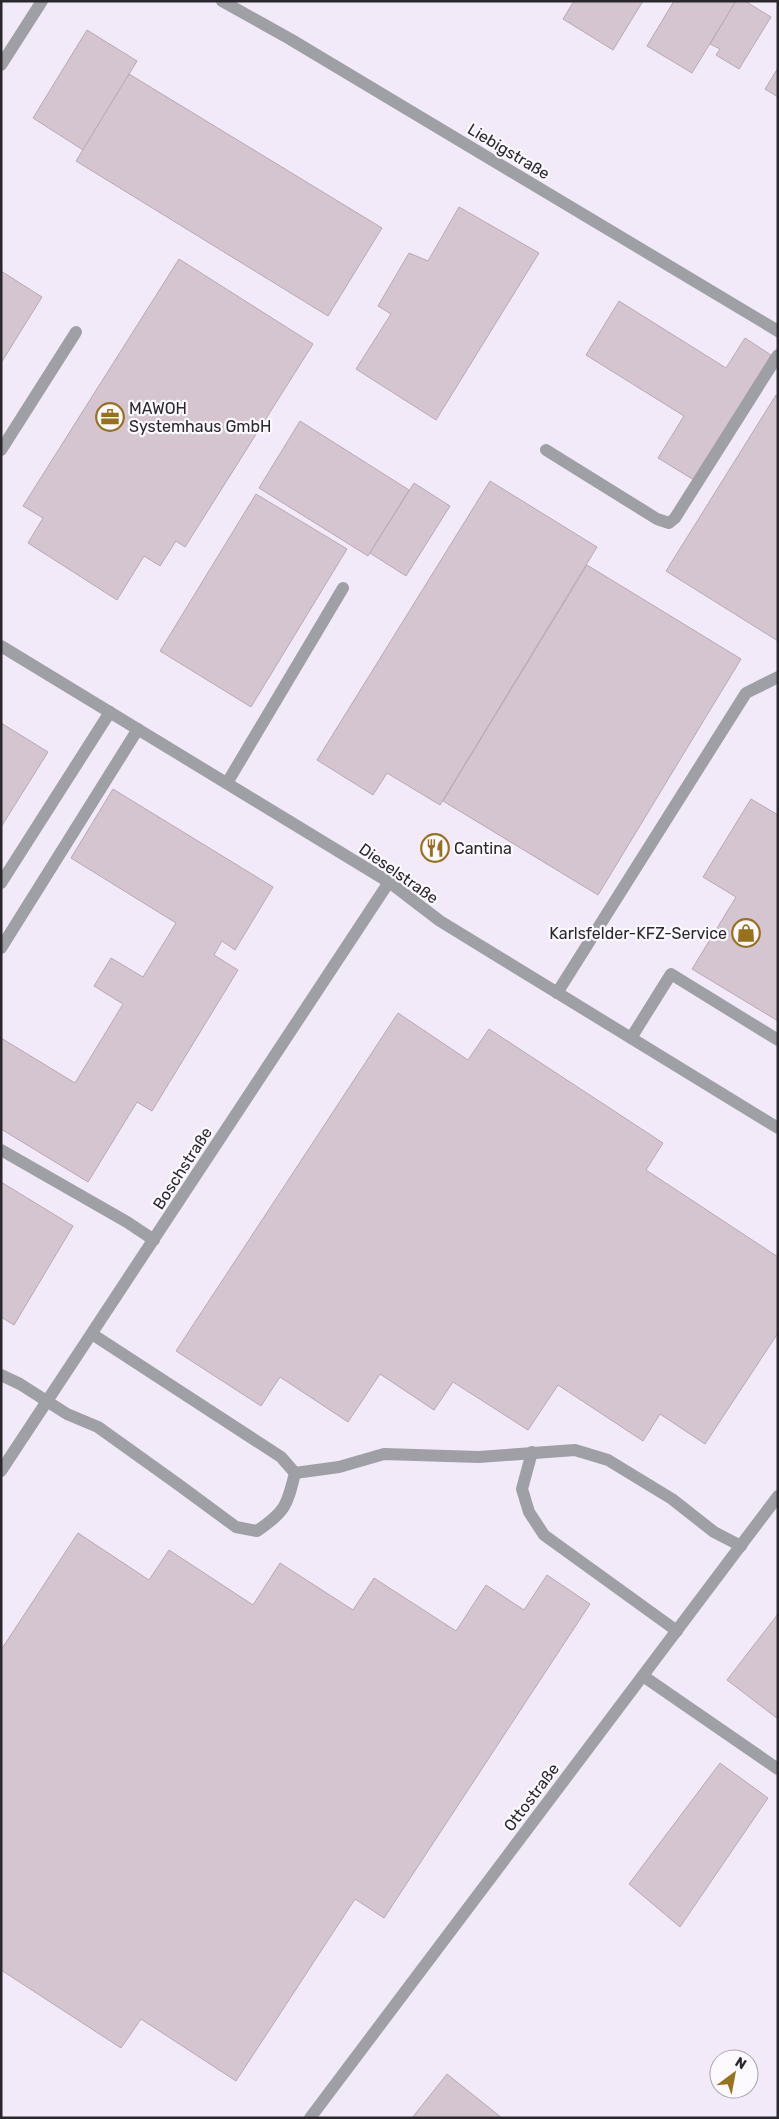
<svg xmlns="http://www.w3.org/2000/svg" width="779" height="2119" viewBox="0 0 779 2119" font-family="Rubik,sans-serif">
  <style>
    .building { fill: #d5c5d0; stroke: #b9a9b4 }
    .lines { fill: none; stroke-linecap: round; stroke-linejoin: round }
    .service { stroke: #9f9fa6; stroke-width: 12 }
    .minor { stroke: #9f9fa6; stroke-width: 12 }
    .labels { text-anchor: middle; stroke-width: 4.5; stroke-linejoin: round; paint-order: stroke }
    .street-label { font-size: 16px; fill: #2a272d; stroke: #fcf9ff }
    .poi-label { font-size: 16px; fill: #2a272d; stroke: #fcf9ff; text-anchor: start }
  </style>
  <rect width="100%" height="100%" fill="#f2e9f9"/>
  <g class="building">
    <path d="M574,1H643L613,50L563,19Z"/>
    <path d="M674,1H736L692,73L647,46Z"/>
    <path d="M736,1H745L771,17L739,69L716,55L720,49L710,44Z"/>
    <path d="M87,30L137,61L83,150L33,118Z"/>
    <path d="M778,68V97L765,89Z"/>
    <path d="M129,74L382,228L328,316L76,161Z"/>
    <path d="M459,207L539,253L436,420L356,369L391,314L378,306L409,253L428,261Z"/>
    <path d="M179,259L313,344L185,547L176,541L160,566L144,556L117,600L28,543L43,518L23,506Z"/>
    <path d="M1,271L42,297L1,363Z"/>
    <path d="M619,301L726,368L745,338L771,355L694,480L658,458L684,416L586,355Z"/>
    <path d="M776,395L778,397V641L666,571Z"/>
    <path d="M300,421L409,490L368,556L259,488Z"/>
    <path d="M490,481L597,547L440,805L387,773L373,795L317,760Z"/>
    <path d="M414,483L450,506L406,576L370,553Z"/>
    <path d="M256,494L347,549L251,707L160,651Z"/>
    <path d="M587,565L741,659L598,895L443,801Z"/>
    <path d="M1,723L48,752L1,827Z"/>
    <path d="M113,789L273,887L235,950L222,941L214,955L238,970L152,1111L137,1102L88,1182L1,1129V1038L75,1083L123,1004L94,986L111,958L143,977L176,923L71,858Z"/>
    <path d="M751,799L778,815V1021L692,969L736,897L703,877Z"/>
    <path d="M398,1013L468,1060L489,1029L663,1143L646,1170L778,1257V1333L705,1444L660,1414L643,1441L558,1385L528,1430L453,1382L434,1410L380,1374L348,1422L280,1377L261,1406L176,1351Z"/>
    <path d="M1,1182L73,1226L14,1325L1,1317Z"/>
    <path d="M78,1533L149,1580L169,1550L253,1605L280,1563L353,1610L374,1578L456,1631L486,1585L524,1610L547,1575L590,1604L384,1918L355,1899L236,2081L141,2019L121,2048L1,1970V1650Z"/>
    <path d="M778,1614V1719L727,1680Z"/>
    <path d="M720,1763L768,1798L680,1927L629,1884Z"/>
    <path d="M447,2074L502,2118H412Z"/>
  </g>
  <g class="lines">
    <g class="service">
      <path d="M1,450L76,332"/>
      <path d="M546,450L657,519L669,523L675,518L778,355"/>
      <path d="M227,783L343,588"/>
      <path d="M1,883L110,712"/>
      <path d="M1,948L138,729"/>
      <path d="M557,993L746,693L778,677"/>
      <path d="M631,1038L671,974L778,1040"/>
      <path d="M1,1150L127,1222L154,1240"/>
      <path d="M1,1375L20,1384L67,1414L98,1427L179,1485L236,1527L257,1531C285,1512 287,1506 295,1473L281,1457L92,1334"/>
      <path d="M532,1452L522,1489L529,1512L544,1535L677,1631"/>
      <path d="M295,1473L339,1467L384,1454L479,1457L575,1450L608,1460L672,1499L714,1532L741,1546"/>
      <path d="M643,1676L778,1769"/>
    </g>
    <g class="minor">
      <path d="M222,1L290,39L778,331"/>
      <path d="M1,65L42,1"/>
      <path d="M1,646L389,882L440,921L778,1128"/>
      <path d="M1,1471L389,882"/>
      <path d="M310,2118L778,1496"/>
    </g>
  </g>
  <defs>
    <symbol id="office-ring" viewBox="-11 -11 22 22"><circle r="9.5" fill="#fcf9ff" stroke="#99701c" stroke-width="1.5"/><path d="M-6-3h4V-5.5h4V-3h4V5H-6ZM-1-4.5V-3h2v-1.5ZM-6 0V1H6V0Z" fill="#99701c"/></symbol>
    <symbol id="restaurant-ring" viewBox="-11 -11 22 22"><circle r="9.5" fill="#fcf9ff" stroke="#99701c" stroke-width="1.5"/><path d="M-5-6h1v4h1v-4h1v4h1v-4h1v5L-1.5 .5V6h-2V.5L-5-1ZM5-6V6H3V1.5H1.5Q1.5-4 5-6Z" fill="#99701c"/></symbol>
    <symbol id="shop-ring" viewBox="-11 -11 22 22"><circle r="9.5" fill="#fcf9ff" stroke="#99701c" stroke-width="1.5"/><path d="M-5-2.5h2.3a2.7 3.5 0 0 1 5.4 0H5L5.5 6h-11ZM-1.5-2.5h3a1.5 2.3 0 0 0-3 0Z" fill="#99701c"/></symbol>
  </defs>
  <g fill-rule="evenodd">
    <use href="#office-ring" x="94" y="401" width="32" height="32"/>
    <use href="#restaurant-ring" x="419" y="832" width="32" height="32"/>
    <use href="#shop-ring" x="730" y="917" width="32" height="32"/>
  </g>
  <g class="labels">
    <g class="street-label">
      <text transform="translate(509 151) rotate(31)" y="6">Liebigstraße</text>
      <text transform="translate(399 873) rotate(35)" y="6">Dieselstraße</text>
      <text transform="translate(182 1168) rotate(-57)" y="6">Boschstraße</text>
      <text transform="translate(531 1797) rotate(-53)" y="6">Ottostraße</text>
    </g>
    <g class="poi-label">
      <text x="129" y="414">MAWOH<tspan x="129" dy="18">Systemhaus GmbH</tspan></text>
      <text x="454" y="854">Cantina</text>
      <text x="727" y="939" text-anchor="end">Karlsfelder-KFZ-Service</text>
    </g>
  </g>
  <rect width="779" height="2119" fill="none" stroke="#2a272d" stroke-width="5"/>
  <g transform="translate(734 2074) rotate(32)"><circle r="24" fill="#fcf9ff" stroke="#a8a5ab"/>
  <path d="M0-4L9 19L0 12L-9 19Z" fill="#99701c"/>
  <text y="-8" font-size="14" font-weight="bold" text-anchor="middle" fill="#2a272d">N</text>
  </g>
</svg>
